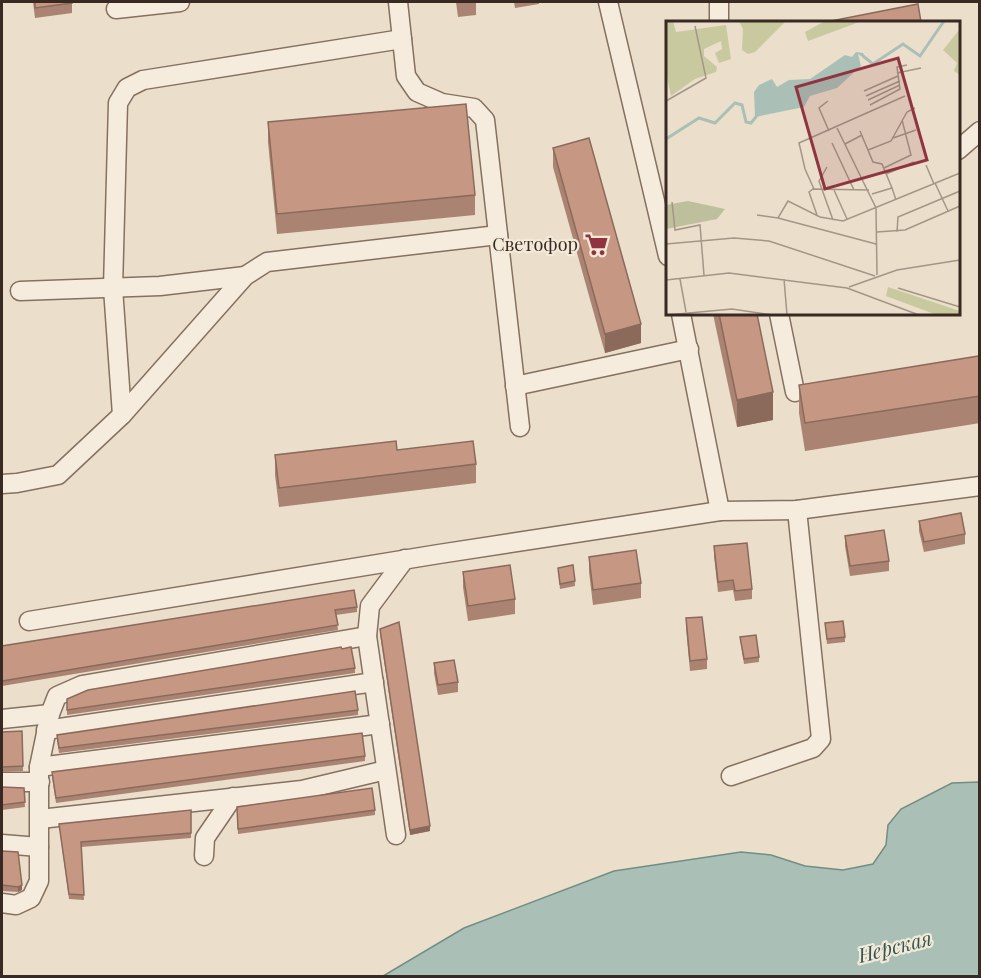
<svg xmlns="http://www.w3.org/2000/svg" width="981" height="978" viewBox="0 0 981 978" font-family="'Playfair Display',serif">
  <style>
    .water { fill: #aac0b7; stroke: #718e84; stroke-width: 1.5 }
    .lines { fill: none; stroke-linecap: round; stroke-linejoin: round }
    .minor-casing { stroke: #867060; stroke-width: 21 }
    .minor { stroke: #f6ecdd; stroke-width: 18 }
    .wall { fill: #aa8372 }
    .shaded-wall { fill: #8b6a5c }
    .building { fill: #c69884; stroke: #8b6a5c; stroke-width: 1.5 }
    .labels { text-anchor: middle; stroke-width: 4.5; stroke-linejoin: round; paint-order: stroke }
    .poi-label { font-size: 18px; fill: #382a22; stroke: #f3e9d9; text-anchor: end }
    .water-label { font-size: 20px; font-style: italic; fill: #335750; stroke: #f3e9d9 }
    .inset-river { fill: none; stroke: #aac0b7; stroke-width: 3 }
    .inset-road { fill: none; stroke: #a39687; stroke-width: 1.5 }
    .view { fill: #903540; fill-opacity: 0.15; stroke: #903540; stroke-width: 3 }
    .inset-edge { fill: none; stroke: #382a22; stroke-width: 3 }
  </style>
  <rect width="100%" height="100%" fill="#ebdeca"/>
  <path class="water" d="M979,782V976H383L464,928L614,871L741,852L771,855L805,866L843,870L873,864L886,845L888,825L901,809L952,783Z"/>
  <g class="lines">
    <defs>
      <g id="minor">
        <path d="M398,2L406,76L417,92L442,103L474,108L485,120L520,427"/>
        <path d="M608,2L668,256"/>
        <path d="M116,9L180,2"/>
        <path d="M719,22V2"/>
        <path d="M958,150L980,131"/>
        <path d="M20,291L160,286L245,276"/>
        <path d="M681,314L720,511"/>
        <path d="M779,314L795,392"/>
        <path d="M515,386L689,349"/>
        <path d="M122,415L113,288L118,103L127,88L143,80L402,39"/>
        <path d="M2,484L17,483L58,475L122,415L245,276L267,262L498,235"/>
        <path d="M29,621L439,554L720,511L797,510L980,486"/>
        <path d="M2,719L50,714"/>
        <path d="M46,730L374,682"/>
        <path d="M39,767L380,724"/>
        <path d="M731,776L813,748L821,739L797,510"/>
        <path d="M2,782H40"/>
        <path d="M40,819L302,790L386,770"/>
        <path d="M396,835L367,636L370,606L405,559"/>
        <path d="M2,844L39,847"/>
        <path d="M204,856L205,838L233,797"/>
        <path d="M2,903L16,905L31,898L39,881V767L50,714L57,696L82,685L367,636"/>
      </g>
    </defs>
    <use href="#minor" class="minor-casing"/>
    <use href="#minor" class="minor"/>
  </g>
  <g class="wall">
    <path d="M33,2H72V13L35,18Z"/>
    <path d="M456,2H476V15L458,17Z"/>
    <path d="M514,2H539V4L515,8Z"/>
    <path d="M268,122L475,195V215L277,234L268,142Z"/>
    <path d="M553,148L641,343L605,353L553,167Z"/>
    <path d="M713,314H757L773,420L737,427Z"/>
    <path d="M980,360V423L805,451L799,413V385Z"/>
    <path d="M397,450L476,464V483L279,507L275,475V455Z"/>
    <path d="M919,521L965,534V544L924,552L919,531Z"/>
    <path d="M845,536L889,561V571L850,576L845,546Z"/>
    <path d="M714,546L752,589V599L735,601L733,590L718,592L714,556Z"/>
    <path d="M589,557L641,583V598L593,605L589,572Z"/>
    <path d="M558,568L575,581V586L560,589Z"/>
    <path d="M463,572L515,599V614L468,621L463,587Z"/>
    <path d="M357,607V612L336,615L338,630L2,686V646Z"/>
    <path d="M686,618L707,659V669L690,671L686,628Z"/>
    <path d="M825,623L845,637V642L827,644Z"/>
    <path d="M380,629L430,831L410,835L380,634Z"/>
    <path d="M740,637L759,657V662L744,664Z"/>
    <path d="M342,649L355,668V673L67,715V699Z"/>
    <path d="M434,663L458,682V692L438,695L434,673Z"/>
    <path d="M358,710V715L59,753L57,740V735Z"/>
    <path d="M2,732L23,766V771L2,772Z"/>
    <path d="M365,756V761L56,803L52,777V772Z"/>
    <path d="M2,787L24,788L25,807L2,810Z"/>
    <path d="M191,810V838L81,847L84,900L69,899L59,824Z"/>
    <path d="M375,810V815L238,834L237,812Z"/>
    <path d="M2,851L22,890L18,892L2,891Z"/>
  </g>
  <g class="shaded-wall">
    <path d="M641,324V343L605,353V334Z"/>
    <path d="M773,392V420L737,427V400Z"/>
    <path d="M430,826V831L410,835V830Z"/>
    <path d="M22,885V890L18,892V887Z"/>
  </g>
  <g class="building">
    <path d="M35,2H72V3L35,8Z"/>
    <path d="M918,4L921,22H826Z"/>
    <path d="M466,104L475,195L277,214L268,122Z"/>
    <path d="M589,138L641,324L605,334L553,148Z"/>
    <path d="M719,314H757L773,392L737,400Z"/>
    <path d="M979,356L980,396L805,423L799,385Z"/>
    <path d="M396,441L397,450L473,441L476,464L279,488L275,455Z"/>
    <path d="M961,513L965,534L924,542L919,521Z"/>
    <path d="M884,530L889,561L850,566L845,536Z"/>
    <path d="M747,543L752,589L735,591L733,580L718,582L714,546Z"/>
    <path d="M636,550L641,583L593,590L589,557Z"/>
    <path d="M510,565L515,599L468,606L463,572Z"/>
    <path d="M573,565L575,581L560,584L558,568Z"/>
    <path d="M354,590L357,607L335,610L338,625L2,681V646Z"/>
    <path d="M702,617L707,659L690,661L686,618Z"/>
    <path d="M843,621L845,637L827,639L825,623Z"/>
    <path d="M399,622L430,826L410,830L380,629Z"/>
    <path d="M756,635L759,657L744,659L740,637Z"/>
    <path d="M341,647L342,649L351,647L355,668L67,710V699L88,690Z"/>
    <path d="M454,660L458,682L438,685L434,663Z"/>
    <path d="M355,691L358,710L59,748L57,735Z"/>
    <path d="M22,731L23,766L2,767V732Z"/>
    <path d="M362,733L365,756L56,798L52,772Z"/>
    <path d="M2,787L24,788L25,802L2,805Z"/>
    <path d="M372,788L375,810L238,829L237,807Z"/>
    <path d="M191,810V833L81,842L84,895L69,894L59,824Z"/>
    <path d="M2,851L18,852L22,885L18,887L2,885Z"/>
  </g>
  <defs>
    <symbol id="supermarket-bare" viewBox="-9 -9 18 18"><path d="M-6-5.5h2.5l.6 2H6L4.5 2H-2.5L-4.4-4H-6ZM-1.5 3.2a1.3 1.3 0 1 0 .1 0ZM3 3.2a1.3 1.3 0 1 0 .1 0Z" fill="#903540" stroke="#f3e9d9" stroke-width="2.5" paint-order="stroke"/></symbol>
  </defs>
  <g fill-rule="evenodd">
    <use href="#supermarket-bare" x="580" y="228" width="33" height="33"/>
  </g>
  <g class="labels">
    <g class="poi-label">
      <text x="578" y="251">Светофор</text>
    </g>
    <g class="water-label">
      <text transform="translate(895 947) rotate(-14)" y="7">Нерская</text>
    </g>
  </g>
  <g transform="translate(666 21)">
    <rect width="294" height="294" fill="#ebdeca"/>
    <path d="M0,0H7L10,11L60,4L65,38L53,42L49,32L56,28L55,20L38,28V35L51,46L50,51L29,58L5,75L0,52ZM73,0H120L89,31L82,33L76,29L77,8ZM159,0H196L142,20L139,11ZM294,8V54L288,50L291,42L277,29ZM222,266L294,290V294H271L220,275Z" fill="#c9c99f"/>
    <path d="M22,180L59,188L51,198L0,208V184Z" fill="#bebf9d"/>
    <path d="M190,31L197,32L201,39L192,33L195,45L171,67L144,75L138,86L89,96L88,71L93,64L106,58L111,66L123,59L144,58L179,34L186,36Z" fill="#aac0b7"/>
    <path class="inset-river" d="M197,35L207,43L237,23L254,35L278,0M0,118L33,97L49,102L69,82L76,84L80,101L85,102L93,92"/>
    <path class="inset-road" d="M231,52L255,47M198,70L232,55M200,75L234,60M202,79L234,64M0,80L40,57L29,5M162,80L153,87L163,110M204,84L234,68L231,46L241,44M171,107L210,187L211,254M194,110L207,141L216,143L226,167M227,117L250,109M166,122L188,169M179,123L196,114M202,129L225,120L241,91L249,87M260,144L268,163M161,146L153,160L167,199M218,147L245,134L236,99M220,153L248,141M269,162L282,190M148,168L139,148L133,122L239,75M168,169L181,198M206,173L226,167L230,179M6,181L9,209L34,204L38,254M91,194L112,197L122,180L154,196L177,200L294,152M151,194L143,171L147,168L203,169M112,197L210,223M211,211L239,209L294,185M231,211L232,196L294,170M0,223L68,217L103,220L209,255M14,258L20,291M118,258L121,294M0,259L63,252L181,267L253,294M183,266L231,249L294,239M232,267L294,286M1,294L66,288L107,294"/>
    <path class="view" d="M232,37L261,139L159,168L130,66Z"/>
    <rect width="294" height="294" class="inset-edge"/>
  </g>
  <rect width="981" height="978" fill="none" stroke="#382a22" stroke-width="6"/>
</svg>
